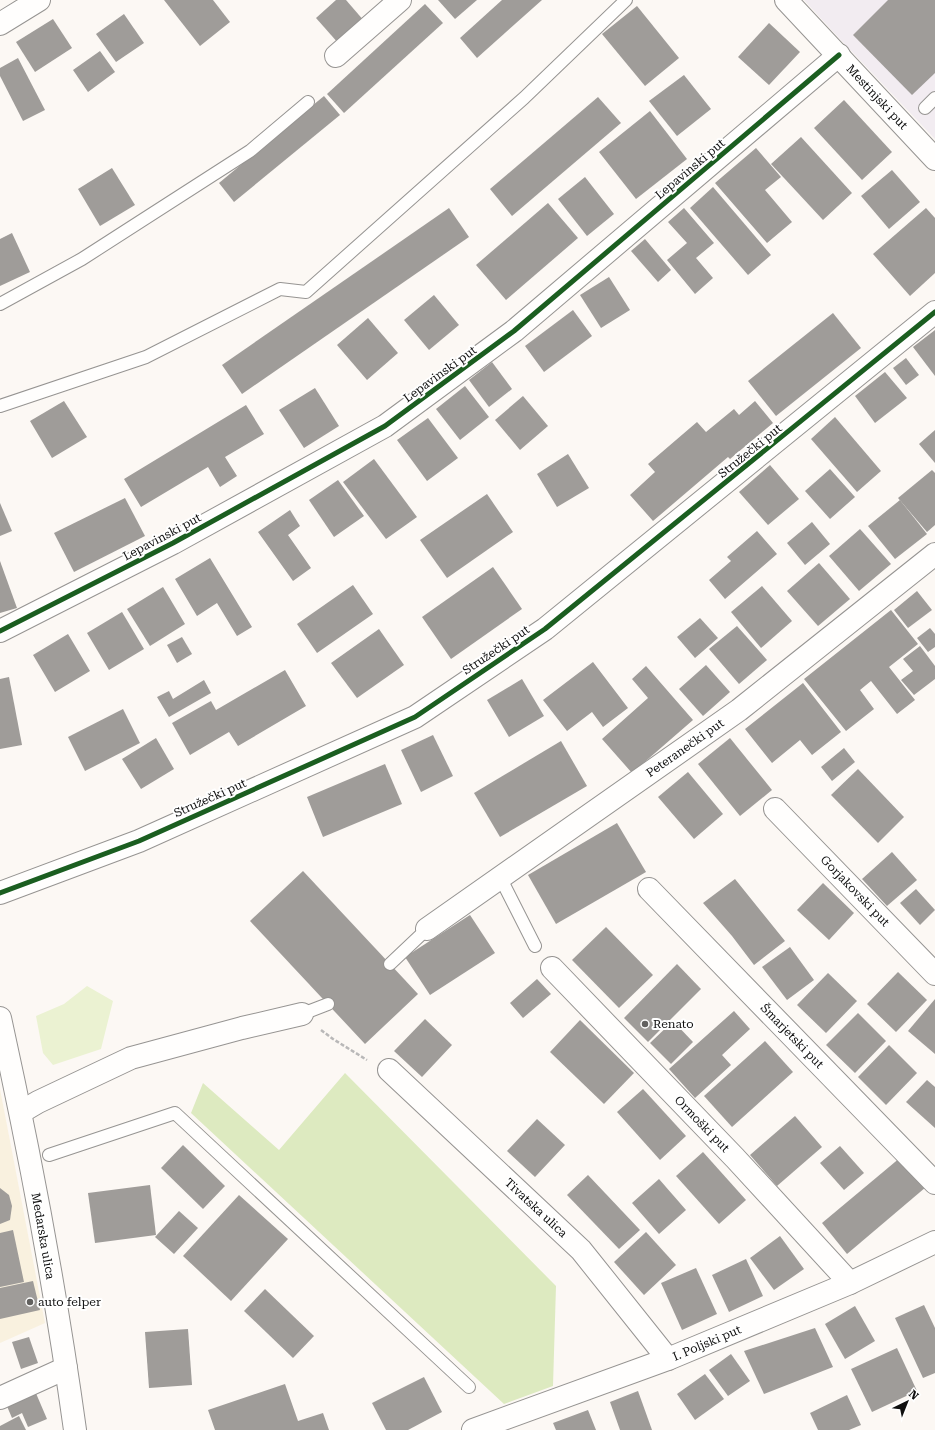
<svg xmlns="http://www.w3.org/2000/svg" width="935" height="1430" viewBox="0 0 935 1430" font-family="'Roboto Serif',serif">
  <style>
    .industrial { fill: #f2ecf1 }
    .farmland { fill: #f9f1df }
    .green { fill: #ebf2d2 }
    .forest { fill: #ddeac0 }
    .building { fill: #9f9c99 }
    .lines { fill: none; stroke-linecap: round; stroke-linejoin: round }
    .service-casing { stroke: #969492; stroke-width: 14 }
    .minor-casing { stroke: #969492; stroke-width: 24 }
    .tertiary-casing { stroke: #969492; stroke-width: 24 }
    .path { stroke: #b9b8b8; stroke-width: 2.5; stroke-dasharray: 4 2; stroke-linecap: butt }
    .service { stroke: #fffefd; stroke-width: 12 }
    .minor { stroke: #fffefd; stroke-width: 22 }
    .tertiary { stroke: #fffefd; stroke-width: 22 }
    .cycleway-casing { stroke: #fff; stroke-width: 8 }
    .cycleway { stroke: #1b5e20; stroke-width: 5 }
    .poi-dot { fill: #62615f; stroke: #fff; stroke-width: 1.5 }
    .labels { text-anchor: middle; stroke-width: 4; stroke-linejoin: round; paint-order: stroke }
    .street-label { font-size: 12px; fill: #0f0f0f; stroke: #fff }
    .poi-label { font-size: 12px; fill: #0f0f0f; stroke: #fff; text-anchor: start }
  </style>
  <rect width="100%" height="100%" fill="#fcf8f4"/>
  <path class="industrial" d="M804,0H935V139L837,36Z"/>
  <path class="farmland" d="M0,1089L45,1323L0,1343Z"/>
  <path class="green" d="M87,986L113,1001L101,1049L53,1065L43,1053L36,1016L64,1004Z"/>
  <path class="forest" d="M345,1073L556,1286L553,1386L504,1404L191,1113L203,1083L279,1150Z"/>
  <g class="building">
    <path d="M164,0H213L230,22L200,46Z"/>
    <path d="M336,0H346L365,22L339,44L316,18Z"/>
    <path d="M438,0H477L455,19Z"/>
    <path d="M502,0H542L477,58L460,38Z"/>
    <path d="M888,0H935V73L912,95L853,35Z"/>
    <path d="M425,4L443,23L344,113L327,94Z"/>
    <path d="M637,6L679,58L645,86L602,34Z"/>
    <path d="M124,14L144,43L116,62L96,34Z"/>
    <path d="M53,19L72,48L35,72L16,42Z"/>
    <path d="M769,23L800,52L769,85L738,57Z"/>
    <path d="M100,51L115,72L88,92L73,70Z"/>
    <path d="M18,58L45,110L23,121L0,76V68Z"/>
    <path d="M684,75L711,109L677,136L649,101Z"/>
    <path d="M324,96L340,115L234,202L219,183Z"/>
    <path d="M598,97L621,123L512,216L490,189Z"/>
    <path d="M844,100L892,152L862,180L814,128Z"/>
    <path d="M650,111L687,159L636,199L599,152Z"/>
    <path d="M801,137L852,193L823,220L771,164Z"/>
    <path d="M756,148L781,177L765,190L792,222L767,243L715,183Z"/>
    <path d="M112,168L135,205L100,226L78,189Z"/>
    <path d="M892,170L920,202L889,229L861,196Z"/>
    <path d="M585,177L614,214L587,236L558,199Z"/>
    <path d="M713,187L771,255L748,275L690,208Z"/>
    <path d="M548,203L578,238L506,300L476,265Z"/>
    <path d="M449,208L469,237L242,394L222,365Z"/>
    <path d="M684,208L714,243L696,258L713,278L695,294L667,260L687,243L668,222Z"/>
    <path d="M926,208L935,218V273L910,296L873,254Z"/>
    <path d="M12,233L30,272L0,286V239Z"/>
    <path d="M645,239L671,270L658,282L631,251Z"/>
    <path d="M609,277L630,310L601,328L580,295Z"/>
    <path d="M434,295L459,325L429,350L404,320Z"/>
    <path d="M573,310L592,336L544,372L525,346Z"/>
    <path d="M833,313L861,348L776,416L748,381Z"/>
    <path d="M368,318L398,353L367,380L337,345Z"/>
    <path d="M935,330V376L913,347Z"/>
    <path d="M906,358L919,375L906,385L893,368Z"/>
    <path d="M492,362L512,389L489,407L469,380Z"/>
    <path d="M885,372L907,398L875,423L855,396Z"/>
    <path d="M465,386L489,417L460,440L436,409Z"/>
    <path d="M315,388L339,426L304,448L279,410Z"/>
    <path d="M523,396L548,426L520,450L495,420Z"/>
    <path d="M64,401L87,437L52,458L30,421Z"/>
    <path d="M755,401L773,423L730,459L728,457L653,521L630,495L655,472L648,464L697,422L706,432L734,409L739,415Z"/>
    <path d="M246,405L264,434L225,457L237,476L220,487L208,467L141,507L124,479Z"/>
    <path d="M835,417L881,471L857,492L811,439Z"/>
    <path d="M428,418L458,458L427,481L397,440Z"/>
    <path d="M935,430V463L919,444Z"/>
    <path d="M568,454L589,488L557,507L537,474Z"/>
    <path d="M374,459L417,517L386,539L343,482Z"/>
    <path d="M770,465L799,499L768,525L739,492Z"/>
    <path d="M830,469L855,497L830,519L805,491Z"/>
    <path d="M932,470L935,473V525L927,532L898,498Z"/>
    <path d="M338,480L364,516L334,537L309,500Z"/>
    <path d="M487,494L513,532L447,578L420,540Z"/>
    <path d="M125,498L145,536L74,572L54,533Z"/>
    <path d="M900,500L927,534L895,559L868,526Z"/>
    <path d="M0,503L12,531L0,536Z"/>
    <path d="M290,510L300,526L288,535L311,568L293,581L258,532Z"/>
    <path d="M812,522L830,544L805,565L787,543Z"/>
    <path d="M860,529L891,564L859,591L829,556Z"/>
    <path d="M757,531L777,554L725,599L709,580L731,561L727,557Z"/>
    <path d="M210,558L252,627L237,636L217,603L197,616L175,579Z"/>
    <path d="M0,561L17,608L0,613Z"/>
    <path d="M819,563L850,599L818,626L787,591Z"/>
    <path d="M493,567L522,609L451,659L422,617Z"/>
    <path d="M353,585L373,614L317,653L297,624Z"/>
    <path d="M762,586L792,621L761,648L731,612Z"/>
    <path d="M163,587L185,624L150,646L127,609Z"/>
    <path d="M917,591L932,610L908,628L894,610Z"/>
    <path d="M891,610L918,644L889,667L915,700L897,714L871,681L860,690L874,709L846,731L804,679Z"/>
    <path d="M122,612L144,649L109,670L87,633Z"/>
    <path d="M700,618L718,638L695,658L677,637Z"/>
    <path d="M737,626L767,660L739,684L709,649Z"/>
    <path d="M930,628L935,634V647L928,652L917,638Z"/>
    <path d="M379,629L404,665L357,698L331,663Z"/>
    <path d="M68,634L90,671L55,692L33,655Z"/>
    <path d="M182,637L192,654L177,663L167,645Z"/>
    <path d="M920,646L935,666V679L914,695L901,680L913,671L903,659Z"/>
    <path d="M593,662L628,708L603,727L592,712L567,731L543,700Z"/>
    <path d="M706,665L730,692L703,716L679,689Z"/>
    <path d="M646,666L693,720L632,773L602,739L648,698L632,679Z"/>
    <path d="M285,670L306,706L238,746L229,732L190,755L172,723L211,701L216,710Z"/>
    <path d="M9,677L22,745L0,749V679Z"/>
    <path d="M522,679L544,716L509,737L487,700Z"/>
    <path d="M204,680L211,693L169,717L157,697L169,691L173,699Z"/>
    <path d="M803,683L841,732L812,755L800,740L772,763L745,729Z"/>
    <path d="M123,709L140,743L85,771L68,737Z"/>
    <path d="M433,735L453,776L421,792L401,750Z"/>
    <path d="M156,738L174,769L141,789L122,759Z"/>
    <path d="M730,738L772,790L740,816L698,764Z"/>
    <path d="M561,741L587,786L500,837L474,793Z"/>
    <path d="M844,748L855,762L832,781L821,767Z"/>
    <path d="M385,764L402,804L323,837L307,797Z"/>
    <path d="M858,769L904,817L878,843L831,795Z"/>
    <path d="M688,772L723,814L694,839L658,797Z"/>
    <path d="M617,823L646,872L556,924L528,875Z"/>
    <path d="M892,852L917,880L887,906L862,879Z"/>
    <path d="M303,871L418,994L365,1044L250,921Z"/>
    <path d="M735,879L785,941L754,965L732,936L703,903Z"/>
    <path d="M823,883L854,913L829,940L797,910Z"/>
    <path d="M916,889L935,910L920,925L900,903Z"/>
    <path d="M470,915L495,953L430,995L405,957Z"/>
    <path d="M606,927L653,975L619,1008L572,960Z"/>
    <path d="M790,947L814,980L787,1000L762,967Z"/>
    <path d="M677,964L701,989L648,1042L624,1018Z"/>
    <path d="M898,972L927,1000L896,1032L867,1004Z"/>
    <path d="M828,973L857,1001L826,1033L797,1005Z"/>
    <path d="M537,979L551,994L523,1018L510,1003Z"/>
    <path d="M935,999V1054L908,1031Z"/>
    <path d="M734,1011L750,1029L722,1055L731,1065L695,1098L669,1069Z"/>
    <path d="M858,1013L886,1041L855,1073L826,1045Z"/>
    <path d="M425,1019L452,1045L422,1077L394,1051Z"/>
    <path d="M580,1020L634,1073L604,1104L550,1052Z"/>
    <path d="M673,1021L693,1042L671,1064L650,1043Z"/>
    <path d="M765,1041L793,1072L732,1127L704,1096Z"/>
    <path d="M889,1045L917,1073L886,1105L858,1077Z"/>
    <path d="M927,1080L935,1087V1128L906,1102Z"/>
    <path d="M643,1089L686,1136L660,1160L617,1112Z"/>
    <path d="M795,1116L822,1147L777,1186L750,1155Z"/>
    <path d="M537,1119L565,1145L535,1177L507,1151Z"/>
    <path d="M183,1145L225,1186L203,1209L161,1168Z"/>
    <path d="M840,1146L864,1173L844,1190L820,1163Z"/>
    <path d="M703,1152L746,1200L719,1224L676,1176Z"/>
    <path d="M901,1157L926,1187L847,1254L822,1223Z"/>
    <path d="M588,1175L640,1230L619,1249L567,1195Z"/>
    <path d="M659,1179L686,1210L659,1234L632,1203Z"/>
    <path d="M150,1185L156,1235L95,1243L88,1193Z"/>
    <path d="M0,1188L9,1195L12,1206L10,1220L0,1224Z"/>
    <path d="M239,1195L288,1239L231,1301L183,1256Z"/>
    <path d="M179,1211L198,1228L174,1254L155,1237Z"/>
    <path d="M13,1230L24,1282L0,1287V1233Z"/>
    <path d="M646,1232L676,1265L644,1295L614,1262Z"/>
    <path d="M780,1236L804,1269L774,1290L750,1258Z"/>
    <path d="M746,1259L763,1296L729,1312L712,1275Z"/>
    <path d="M696,1268L717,1314L682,1330L661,1283Z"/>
    <path d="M33,1281L40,1310L0,1319V1288Z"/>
    <path d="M265,1289L314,1336L293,1358L244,1311Z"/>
    <path d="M924,1305L935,1328V1373L923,1378L895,1318Z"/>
    <path d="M855,1306L875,1341L845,1359L825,1324Z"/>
    <path d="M815,1328L833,1367L764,1394L744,1351Z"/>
    <path d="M188,1329L192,1385L149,1388L145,1332Z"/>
    <path d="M29,1337L38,1363L21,1369L12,1342Z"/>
    <path d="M897,1348L917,1391L872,1412L851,1369Z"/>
    <path d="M731,1354L750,1381L728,1396L709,1370Z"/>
    <path d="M705,1374L724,1399L695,1420L677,1394Z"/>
    <path d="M424,1377L442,1412L408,1430H386L372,1403Z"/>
    <path d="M285,1384L298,1421L323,1413L329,1430H215L208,1410Z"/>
    <path d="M35,1391L47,1419L28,1427L22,1413L12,1418L6,1404Z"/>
    <path d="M638,1391L652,1430H620L610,1402Z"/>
    <path d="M847,1395L861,1425L849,1430H818L810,1413Z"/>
    <path d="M588,1410L596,1430H556L553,1423Z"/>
    <path d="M19,1416L26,1430H0V1426Z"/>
  </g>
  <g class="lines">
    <defs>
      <g id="service">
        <path d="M925,108L935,98"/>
        <path d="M0,304L82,259L250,151L308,102"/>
        <path d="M0,406L146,357L280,289L306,292L524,98L626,0"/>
        <path d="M500,877L535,946"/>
        <path d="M390,964L427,929"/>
        <path d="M302,1014L328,1004"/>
        <path d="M49,1155L175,1113L469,1387"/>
      </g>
      <g id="minor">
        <path d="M786,0L935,159"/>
        <path d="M0,24L39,0"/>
        <path d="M336,56L400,0"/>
        <path d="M0,631L173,543L385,426L514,331L839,55"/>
        <path d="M775,809L935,974"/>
        <path d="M649,889L935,1183"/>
        <path d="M0,893L139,841L415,717L545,629L935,312"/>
        <path d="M427,929L739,710L935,554"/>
        <path d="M552,968L735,1158L850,1283"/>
        <path d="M389,1070L581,1250L668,1359"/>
        <path d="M21,1112L38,1102L131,1058L242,1028L302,1014"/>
        <path d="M0,1398L66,1368"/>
        <path d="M473,1430L668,1359L850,1283L935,1242"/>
      </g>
      <path id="tertiary" d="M0,1018C30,1154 56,1292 75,1430"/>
    </defs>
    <use href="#service" class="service-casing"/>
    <use href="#minor" class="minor-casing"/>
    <use href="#tertiary" class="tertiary-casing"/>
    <path class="path" d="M321,1030L333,1039L367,1060"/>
    <use href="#service" class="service"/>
    <use href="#minor" class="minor"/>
    <use href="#tertiary" class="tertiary"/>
    <defs>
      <g id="cycleway">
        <path d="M0,631L173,543L385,426L514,331L839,55"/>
        <path d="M0,893L139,841L415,717L545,629L935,312"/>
      </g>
    </defs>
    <use href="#cycleway" class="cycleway-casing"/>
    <use href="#cycleway" class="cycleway"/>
  </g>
  <g class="poi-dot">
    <circle cx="645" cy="1024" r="4"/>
    <circle cx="30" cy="1302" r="4"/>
  </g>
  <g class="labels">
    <g class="street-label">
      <text transform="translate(877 97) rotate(47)" y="4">Mestinjski put</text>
      <text transform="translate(690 169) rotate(-40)" y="4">Lepavinski put</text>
      <text transform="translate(440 374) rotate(-36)" y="4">Lepavinski put</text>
      <text transform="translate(750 451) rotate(-39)" y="4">Stružečki put</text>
      <text transform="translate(162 537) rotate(-28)" y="4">Lepavinski put</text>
      <text transform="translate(496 650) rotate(-34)" y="4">Stružečki put</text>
      <text transform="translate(685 748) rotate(-35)" y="4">Peteranečki put</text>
      <text transform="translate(210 798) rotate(-24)" y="4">Stružečki put</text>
      <text transform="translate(855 891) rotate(46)" y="4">Gorjakovski put</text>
      <text transform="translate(792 1036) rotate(46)" y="4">Šmarjetski put</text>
      <text transform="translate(702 1124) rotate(46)" y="4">Ormoški put</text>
      <text transform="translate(536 1208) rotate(43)" y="4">Tivatska ulica</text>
      <text transform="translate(43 1236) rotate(80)" y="4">Medarska ulica</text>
      <text transform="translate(707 1343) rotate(-23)" y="4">I. Poljski put</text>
    </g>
    <g class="poi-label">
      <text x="653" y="1028">Renato</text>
      <text x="38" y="1306">auto felper</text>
    </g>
  </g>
  <g transform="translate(907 1402) rotate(43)" stroke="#ffffff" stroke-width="3" paint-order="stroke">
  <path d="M0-3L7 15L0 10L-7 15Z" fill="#0f0f0f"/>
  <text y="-6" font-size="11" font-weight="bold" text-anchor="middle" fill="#0f0f0f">N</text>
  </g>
</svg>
